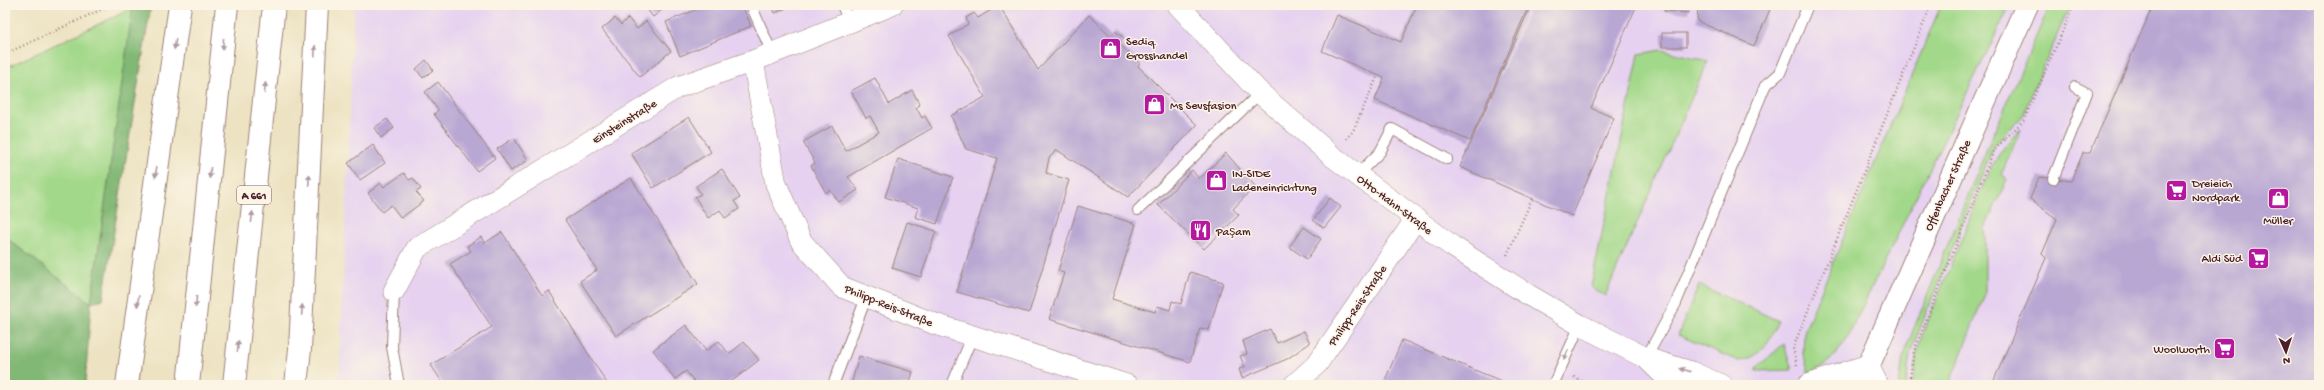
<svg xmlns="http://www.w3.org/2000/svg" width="2324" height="390" viewBox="0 0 2324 390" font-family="'Gochi Hand',sans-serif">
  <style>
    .built { fill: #e6d2f0 }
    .green { fill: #a2d889; stroke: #767c5a }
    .forest { fill: #81b875; stroke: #666c50 }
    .building { fill: #b9a7d3 }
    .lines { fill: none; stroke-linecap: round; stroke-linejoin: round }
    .lane-casing { stroke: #9c8177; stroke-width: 12 }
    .street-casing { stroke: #9c8177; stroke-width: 22 }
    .secondary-casing { stroke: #9c8177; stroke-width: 24 }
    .highway-casing { stroke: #9c8177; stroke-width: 24 }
    .path { stroke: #9c8177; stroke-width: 2.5; stroke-dasharray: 1 3; stroke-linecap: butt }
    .lane { stroke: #fff; stroke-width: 10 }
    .street { stroke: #fff; stroke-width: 21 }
    .secondary { stroke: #fff; stroke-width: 22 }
    .highway { stroke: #fff; stroke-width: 22 }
    .oneway { fill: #ae9aa0 }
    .labels { text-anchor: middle; stroke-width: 3; stroke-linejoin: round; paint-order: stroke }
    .shield { fill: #fcf5e5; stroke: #7f5f63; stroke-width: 1 }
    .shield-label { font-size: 11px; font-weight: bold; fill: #4a1f2b }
    .poi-label { font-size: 12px; fill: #4a1f2b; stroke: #fcf5e5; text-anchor: start }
    .street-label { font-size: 12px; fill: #4a1f2b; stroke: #fcf5e5 }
  </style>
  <rect width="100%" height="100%" fill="#fcf5e5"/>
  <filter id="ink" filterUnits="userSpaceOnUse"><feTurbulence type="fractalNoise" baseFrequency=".025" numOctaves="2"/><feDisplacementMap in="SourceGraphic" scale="8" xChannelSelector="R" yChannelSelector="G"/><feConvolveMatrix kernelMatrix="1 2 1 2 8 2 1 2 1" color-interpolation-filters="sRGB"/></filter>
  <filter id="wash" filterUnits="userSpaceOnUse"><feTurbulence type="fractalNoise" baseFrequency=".012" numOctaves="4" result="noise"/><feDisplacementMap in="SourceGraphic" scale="16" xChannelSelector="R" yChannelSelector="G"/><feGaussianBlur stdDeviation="0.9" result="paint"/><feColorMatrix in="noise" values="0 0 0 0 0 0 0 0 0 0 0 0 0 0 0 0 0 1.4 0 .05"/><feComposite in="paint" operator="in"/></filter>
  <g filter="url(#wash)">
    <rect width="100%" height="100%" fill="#ede3c3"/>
    <path class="built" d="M354,5H2319V385H339Z"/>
    <g class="green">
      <path d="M1941,5H2010L1847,338C1837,355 1828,365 1809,373L1803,355L1804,332Z"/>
      <path d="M2050,5H2070L2022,117L1994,145L1910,353L1906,385H1899L1903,356L1912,333L1988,146Z"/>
      <path d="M133,8L91,303L5,237V68Z"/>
      <path d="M1662,50L1708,61L1605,296L1591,287L1639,54Z"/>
      <path d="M2021,129L2001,175L2007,179L1985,228V294L1949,385H1913L1916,358L1921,338C1936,302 1950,266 1965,230C1980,195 1991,155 2021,129Z"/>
      <path d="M1699,285L1779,321C1770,339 1760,360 1738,361L1678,335Z"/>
      <path d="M1784,344L1792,370L1757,371V367Z"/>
    </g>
    <path class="forest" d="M133,5H151L103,299L91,303L85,385H5V237L91,303Z"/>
    <g id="blocks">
      <g class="building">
        <path d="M644,5H668L653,17Z"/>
        <path d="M707,5H742L751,26L680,56L666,22Z"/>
        <path d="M772,5H793L775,13Z"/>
        <path d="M999,5L1038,70L1089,15L1111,36L1115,31L1124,38L1119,44L1140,63L1138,66L1197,125L1128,197L1057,150L1049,158L1046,173L1069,180L1029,313L957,292L997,158L966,149L951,116L985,97L949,36L968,24L966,18L974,13L978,18Z"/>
        <path d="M1291,5H1305L1294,11Z"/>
        <path d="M1417,5H1529L1470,141L1375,100L1384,78L1322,51L1337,15L1401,42Z"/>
        <path d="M1531,5H1637L1591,108L1614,118L1572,216L1460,167Z"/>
        <path d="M1665,5H1689L1688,13L1664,11Z"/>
        <path d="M1698,5H1772L1754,46L1697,21Z"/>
        <path d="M2153,5H2319V385H1992L2046,258L2042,254L2057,219L2030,199L2039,177L2071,181L2083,153H2090Z"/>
        <path d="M615,18L621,25L628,18L637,29L646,21L671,51L640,77L602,29Z"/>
        <rect x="1662" y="33" width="24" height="14"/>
        <path d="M426,60L433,70L423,78L416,69Z"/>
        <path d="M875,78L889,104L912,90L920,105L916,107L922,118L925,116L932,128L848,177L858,190L839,202L830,190L826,193L811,166L815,163L803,142L832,126L846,151L879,132L870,116L866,118L851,91Z"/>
        <path d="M438,82L495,158L477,171L434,114L438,110L425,92Z"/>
        <path d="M689,117L711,152L653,188L631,153Z"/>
        <path d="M387,119L394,128L381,138L374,128Z"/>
        <path d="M514,138L528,160L511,171L497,149Z"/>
        <path d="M373,145L385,163L360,180L348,163Z"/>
        <path d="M1226,153L1255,186L1233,209L1239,215L1204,249L1158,205L1192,170L1199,179Z"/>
        <path d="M898,159L953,177L937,224L915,217L918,208L885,197Z"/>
        <path d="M722,169L740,198L734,201L739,209L725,218L720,210L708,218L695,197L701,194L696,186Z"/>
        <path d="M404,173L409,180L413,178L421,189L416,192L424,201L401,218L391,205L382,212L368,193L381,183L384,187Z"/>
        <path d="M631,178L698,284L616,336L580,281L597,270L565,220Z"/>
        <path d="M1330,198L1341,207L1324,228L1313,220Z"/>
        <path d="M1078,206L1136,224L1112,299L1155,312L1157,306L1170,310L1172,301L1181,304L1190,272L1223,282L1209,330L1200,328L1190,362L1049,319L1064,273L1058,271Z"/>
        <path d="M907,222L936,231L921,277L892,268Z"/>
        <path d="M1304,227L1321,239L1307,259L1289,247Z"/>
        <path d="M502,232L542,296L549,291L608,385H444L431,365L492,327L450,264L471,251L467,246L481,237L485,243Z"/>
        <path d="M686,325L706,351L719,341L729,354L744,342L759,360L727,385H697L686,371L675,379L653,350Z"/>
        <path d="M1270,329L1277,343L1304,331L1310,343L1287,359L1242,378L1239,369L1245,367L1240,356L1247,354L1243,341Z"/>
        <path d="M1402,340L1511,385H1383Z"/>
        <path d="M859,356L913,372L909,385H851Z"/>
        <path d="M989,380L1004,385H987Z"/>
      </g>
    </g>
  </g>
  <g filter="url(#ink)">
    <use href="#blocks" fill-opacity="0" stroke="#9c8177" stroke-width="1"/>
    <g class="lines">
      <defs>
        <g id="lane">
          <path d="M751,5L772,53"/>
          <path d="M842,5L849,22"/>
          <path d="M1357,175L1380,152L1392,129L1447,159"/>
          <path d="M2053,179L2087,93L2075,87"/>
          <path d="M1138,210L1260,93"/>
          <path d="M394,291L392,347L399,385"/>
          <path d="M1646,358L1676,303L1765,86L1780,73L1808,5"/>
          <path d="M833,385L866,298"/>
          <path d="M952,385L972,337"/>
          <path d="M1553,385L1580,325"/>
        </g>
        <g id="street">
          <path d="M1178,5L1260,93L1332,156L1452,246L1527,294L1580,325L1646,358L1691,372L1721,385"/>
          <path d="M753,61L776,184L801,241L842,287L935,324L1127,385"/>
          <path d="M394,291L417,248L678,87L753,61L892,5"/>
          <path d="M1649,361L1674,385"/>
          <path d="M1294,385L1317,364L1415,220"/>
          <path d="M1808,385L1868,365L1878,385"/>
        </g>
        <path id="secondary" d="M1860,385L2027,5"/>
        <g id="highway">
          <path d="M127,385L180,5"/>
          <path d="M188,385L227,5"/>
          <path d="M234,385L274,5"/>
          <path d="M296,385L300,349L317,5"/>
        </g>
      </defs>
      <use href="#lane" class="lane-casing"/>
      <use href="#street" class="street-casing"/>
      <use href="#secondary" class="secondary-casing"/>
      <use href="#highway" class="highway-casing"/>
      <g class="path">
        <path d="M5,54L111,5"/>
        <path d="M1346,139L1353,131L1378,75"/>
        <path d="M1507,255L1532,199"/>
        <path d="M1797,365L1793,348L1931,5"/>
        <path d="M1574,377L1590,385"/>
        <path d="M1909,385L1914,351L1994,150L2024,120L2074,5"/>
      </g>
      <use href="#lane" class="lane"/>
      <use href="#street" class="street"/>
      <use href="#secondary" class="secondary"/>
      <use href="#highway" class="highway"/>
    </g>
    <defs><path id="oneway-solid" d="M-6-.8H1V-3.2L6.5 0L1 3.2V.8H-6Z"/></defs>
    <g class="oneway">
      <use href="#oneway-solid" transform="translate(175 44) rotate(98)"/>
      <use href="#oneway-solid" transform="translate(223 44) rotate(96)"/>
      <use href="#oneway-solid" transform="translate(315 51) rotate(-88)"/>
      <use href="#oneway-solid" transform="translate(265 88) rotate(-84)"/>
      <use href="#oneway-solid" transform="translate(156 172) rotate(98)"/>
      <use href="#oneway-solid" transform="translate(210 173) rotate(96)"/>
      <use href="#oneway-solid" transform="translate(309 180) rotate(-87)"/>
      <use href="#oneway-solid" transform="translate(252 217) rotate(-84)"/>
      <use href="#oneway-solid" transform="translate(138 301) rotate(98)"/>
      <use href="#oneway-solid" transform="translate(196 302) rotate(96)"/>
      <use href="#oneway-solid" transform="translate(302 310) rotate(-87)"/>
      <use href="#oneway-solid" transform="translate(238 346) rotate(-84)"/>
      <use href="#oneway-solid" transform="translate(1566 355) rotate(114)"/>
      <use href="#oneway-solid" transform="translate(1685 370) rotate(-163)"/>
    </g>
  </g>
  <defs>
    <symbol id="shop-square" viewBox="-11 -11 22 22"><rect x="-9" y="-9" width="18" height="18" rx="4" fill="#b5179e" stroke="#fcf5e5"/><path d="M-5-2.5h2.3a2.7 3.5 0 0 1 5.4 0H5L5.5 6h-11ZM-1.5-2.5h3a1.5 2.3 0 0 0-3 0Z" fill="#fff"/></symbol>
    <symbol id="supermarket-square" viewBox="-11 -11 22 22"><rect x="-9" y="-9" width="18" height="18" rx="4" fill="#b5179e" stroke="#fcf5e5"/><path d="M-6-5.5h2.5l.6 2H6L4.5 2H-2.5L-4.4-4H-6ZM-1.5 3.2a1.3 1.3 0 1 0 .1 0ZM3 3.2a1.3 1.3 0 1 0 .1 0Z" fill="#fff"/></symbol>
    <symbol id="restaurant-square" viewBox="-11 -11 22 22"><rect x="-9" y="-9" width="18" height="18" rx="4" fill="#b5179e" stroke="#fcf5e5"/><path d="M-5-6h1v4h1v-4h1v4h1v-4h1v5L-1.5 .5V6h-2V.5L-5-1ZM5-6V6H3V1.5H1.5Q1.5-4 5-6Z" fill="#fff"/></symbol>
  </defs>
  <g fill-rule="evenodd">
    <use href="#shop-square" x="1098" y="36" width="25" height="25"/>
    <use href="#shop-square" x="1142" y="92" width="25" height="25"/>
    <use href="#shop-square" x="1204" y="168" width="25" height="25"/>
    <use href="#supermarket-square" x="2164" y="178" width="25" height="25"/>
    <use href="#shop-square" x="2266" y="186" width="25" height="25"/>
    <use href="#restaurant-square" x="1188" y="218" width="25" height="25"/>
    <use href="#supermarket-square" x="2246" y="246" width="25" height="25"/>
    <use href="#supermarket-square" x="2212" y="336" width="25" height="25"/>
  </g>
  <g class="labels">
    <rect class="shield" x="237" y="186" width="34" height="18" rx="3"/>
    <g class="shield-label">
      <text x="254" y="199">A 661</text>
    </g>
    <g class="poi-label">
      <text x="1126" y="45">Sediq<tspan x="1126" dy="14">Grosshandel</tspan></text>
      <text x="1170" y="109">Ms Sevsfasion</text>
      <text x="1232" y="177">IN-SIDE<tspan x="1232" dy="14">Ladeneinrichtung</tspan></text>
      <text x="2192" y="187">Dreieich<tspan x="2192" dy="14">Nordpark</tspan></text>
      <text x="2278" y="224" text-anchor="middle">Müller</text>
      <text x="1216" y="235">Paşam</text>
      <text x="2242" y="262" text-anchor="end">Aldi Süd</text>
      <text x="2210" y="353" text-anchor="end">Woolworth</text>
    </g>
    <g class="street-label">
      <text transform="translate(624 121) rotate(-32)" y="4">Einsteinstraße</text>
      <text transform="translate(1947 185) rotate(-66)" y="4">Offenbacher Straße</text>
      <text transform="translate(1395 204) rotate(37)" y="4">Otto-Hahn-Straße</text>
      <text transform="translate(889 305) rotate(22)" y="4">Philipp-Reis-Straße</text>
      <text transform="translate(1357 305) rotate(-56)" y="4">Philipp-Reis-Straße</text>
    </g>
  </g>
  <rect width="2324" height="390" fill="none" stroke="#fcf5e5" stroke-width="20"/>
  <g transform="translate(2286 352) rotate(177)" stroke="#fcf5e5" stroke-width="3" paint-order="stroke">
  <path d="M0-3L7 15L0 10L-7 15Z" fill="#4a1f2b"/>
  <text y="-6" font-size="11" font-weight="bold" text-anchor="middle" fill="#4a1f2b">N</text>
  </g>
</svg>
